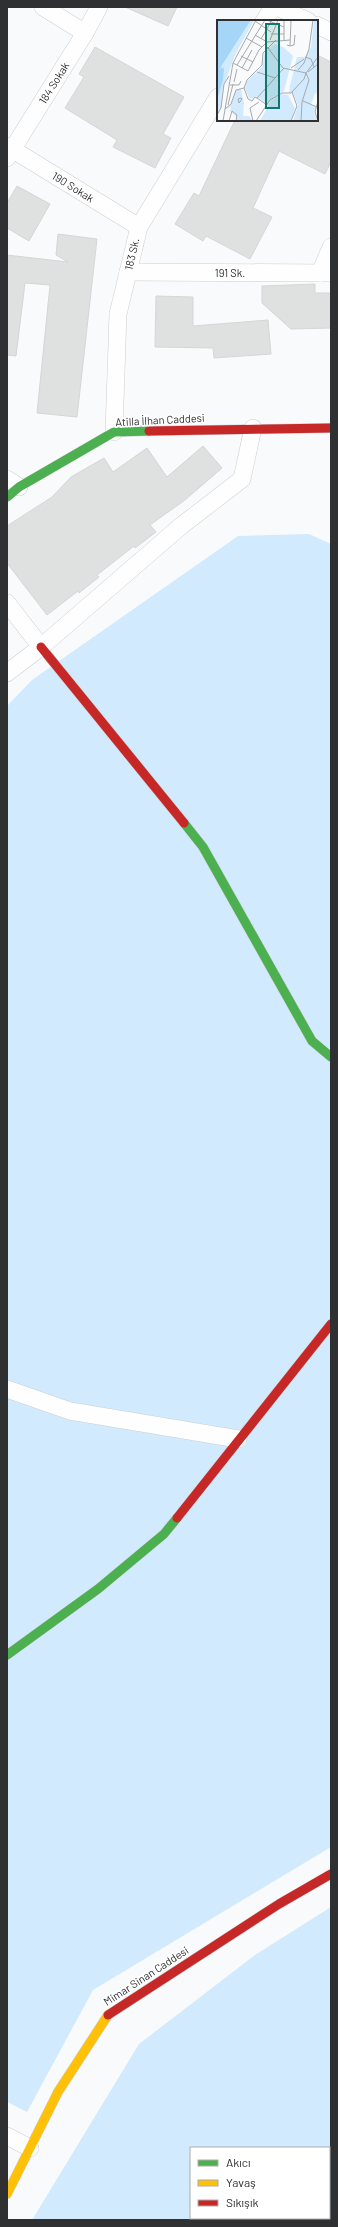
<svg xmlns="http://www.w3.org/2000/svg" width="338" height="2227" viewBox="0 0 338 2227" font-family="Barlow,sans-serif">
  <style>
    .green { fill: #d2eafd; fill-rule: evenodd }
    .building { fill: #dfe1e1; stroke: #d5d6d7 }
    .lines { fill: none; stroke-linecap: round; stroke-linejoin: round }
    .street-casing { stroke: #cecfd0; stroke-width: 18 }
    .fast-casing { stroke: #cecfd0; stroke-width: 10 }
    .slow-casing { stroke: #cecfd0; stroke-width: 10 }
    .jam-casing { stroke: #cecfd0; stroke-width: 10 }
    .street { stroke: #fefefe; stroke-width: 17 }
    .fast { stroke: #4caf50; stroke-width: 9 }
    .slow { stroke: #ffc107; stroke-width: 9 }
    .jam { stroke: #c62828; stroke-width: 9 }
    .labels { text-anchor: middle; stroke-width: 3.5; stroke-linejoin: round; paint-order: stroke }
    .street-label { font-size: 11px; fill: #2f3031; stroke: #fff }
    .inset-road { fill: none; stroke: #a8a9aa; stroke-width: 1 }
    .view { fill: #0f766e; fill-opacity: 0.15; stroke: #0f766e; stroke-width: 2 }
    .inset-edge { fill: none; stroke: #2f3031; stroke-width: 2 }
  </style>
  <rect width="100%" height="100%" fill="#f8fafb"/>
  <g class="green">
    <path d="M309,534L331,544V1847L93,1990L27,2112L7,2102V706L32,680L238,536Z"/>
    <path d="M331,1907V2220H32L139,2044L255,1955ZM191,2148H329V2218H191Z"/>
  </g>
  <g class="building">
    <path d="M125,7H177L168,26Z"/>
    <path d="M95,47L184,97L163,134L171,138L155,168L113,147L117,140L65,108L84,77L79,74Z"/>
    <path d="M317,55L331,62V162L325,174L279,151L253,208L272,217L250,259L206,236L203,241L175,224L194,193L199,196L235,120H317Z"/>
    <path d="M17,186L50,204L29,241L7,228V203Z"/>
    <path d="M58,234L97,239L77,417L37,413L50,285L25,283L16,356L7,355V255L68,262L56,255Z"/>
    <path d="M315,284V293H331V328L291,329L262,303V286Z"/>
    <path d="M156,296L193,297V326L268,320L271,354L214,358L213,348L155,347Z"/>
    <path d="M203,446L222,468L185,500L150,525L156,532L135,548L134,546L97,575L99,577L79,593L78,591L47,615L7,563V526L52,497L71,477L104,458L113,472L147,448L167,477Z"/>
  </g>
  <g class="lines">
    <defs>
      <g id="street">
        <path d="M43,7L85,33"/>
        <path d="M277,7L308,21"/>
        <path d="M264,21L273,7"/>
        <path d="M317,25L331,32"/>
        <path d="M7,146L139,227"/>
        <path d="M7,158L85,33L99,7"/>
        <path d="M128,272L331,273"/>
        <path d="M320,273L331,247"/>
        <path d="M114,432L118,314L139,227L218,97"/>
        <path d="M7,479L19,487"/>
        <path d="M7,603L41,647L181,526L242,479L253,428"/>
        <path d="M7,673L41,647"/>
        <path d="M7,1389L70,1411L238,1439"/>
        <path d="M7,2136L30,2148"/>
      </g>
      <g id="fast">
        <path d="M7,497L19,487L114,432L149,431"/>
        <path d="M184,823L203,847L312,1041L331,1057"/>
        <path d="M7,1655L98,1589L164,1534L177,1518"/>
      </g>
      <path id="slow" d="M7,2194L58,2092L108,2015"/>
      <g id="jam">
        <path d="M149,431L331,428"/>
        <path d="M41,647L184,823"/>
        <path d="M177,1518L331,1324"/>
        <path d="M108,2015L279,1904L331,1874"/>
      </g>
    </defs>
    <use href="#street" class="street-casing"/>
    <use href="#fast" class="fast-casing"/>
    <use href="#slow" class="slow-casing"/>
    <use href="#jam" class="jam-casing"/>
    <use href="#street" class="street"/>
    <use href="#fast" class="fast"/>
    <use href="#slow" class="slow"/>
    <use href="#jam" class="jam"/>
  </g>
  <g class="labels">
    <g class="street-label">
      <text transform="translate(54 83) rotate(-58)" y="4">184 Sokak</text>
      <text transform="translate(73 187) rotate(32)" y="4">190 Sokak</text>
      <text transform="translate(132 254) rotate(-77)" y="4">183 Sk.</text>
      <text x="230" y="277">191 Sk.</text>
      <text transform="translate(160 420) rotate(-3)" y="4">Atilla İlhan Caddesi</text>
      <text transform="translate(146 1976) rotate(-33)" y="4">Mimar Sinan Caddesi</text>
    </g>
  </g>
  <g transform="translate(217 20)">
    <rect width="101" height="101" fill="#f8fafb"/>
    <path d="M34,0H37L18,35L6,68L5,85L0,95L1,77L6,60L3,49ZM97,0L101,2V74L98,73L94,85L99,87L97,92L100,101H76L81,85L76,73H72L73,66L80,37H88L94,27ZM58,24L66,27L76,36L67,71L53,79L50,84L39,76L35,79L32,78L28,68L30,61L45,47L48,31ZM24,69L27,83L26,96H32L35,100L33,101H19L20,97L13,91L14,87L8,89L14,84L19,70ZM64,74L71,75L78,88L74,101H43L54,81Z" fill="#d2eafd"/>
    <path d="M0,0H34L4,47L3,50L5,47L7,49L6,60L0,81Z" fill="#a6d6f7"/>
    <path class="inset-road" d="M50,0L67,7M67,0V20M38,1L54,12M54,14H67M38,15L50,22M29,18L45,27M44,19L55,0M53,20L61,0M47,24L51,28L59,20M70,25L73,26L74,0M73,26L77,25L78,15M24,36L36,42M88,37L94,39L97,47M16,43L31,51L42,30L50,22L73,20M20,45L48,0M25,48L35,30M74,48L87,39M81,50L87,43L92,29L96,0M40,52L58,58M91,52L101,44M17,62L20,49M13,65H22L24,61M24,78L25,79L22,83L21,79ZM40,78L38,77L35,81L31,79L27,68L30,60L45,45L46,33L51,28L66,48L89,53L101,37M86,81L100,87M101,81L98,92L101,101M11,85L16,64M50,85L40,78L67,48M8,89L14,84L19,70L27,68M0,95L4,88L7,64L12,56M6,101L16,43L39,0M12,101L15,91L20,95L19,101M36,101L33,88L42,82M39,101L53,80L65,73H74L87,59L89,53M74,101L80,86L75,72M84,101L85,82L92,60L89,53"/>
    <path class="view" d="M49,4H62V88H49Z"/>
    <rect width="101" height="101" class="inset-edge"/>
  </g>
  <rect width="338" height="2227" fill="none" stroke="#2f3031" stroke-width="16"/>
  <rect x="190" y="2147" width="140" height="72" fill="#ffffff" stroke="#acacad"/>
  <rect x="198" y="2160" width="20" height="6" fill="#4caf50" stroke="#acacad"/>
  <text x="226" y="2167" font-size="12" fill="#2f3031">Akıcı</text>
  <rect x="198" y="2180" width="20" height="6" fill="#ffc107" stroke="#acacad"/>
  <text x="226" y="2187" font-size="12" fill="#2f3031">Yavaş</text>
  <rect x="198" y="2200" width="20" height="6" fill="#c62828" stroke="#acacad"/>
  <text x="226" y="2207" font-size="12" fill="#2f3031">Sıkışık</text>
</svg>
